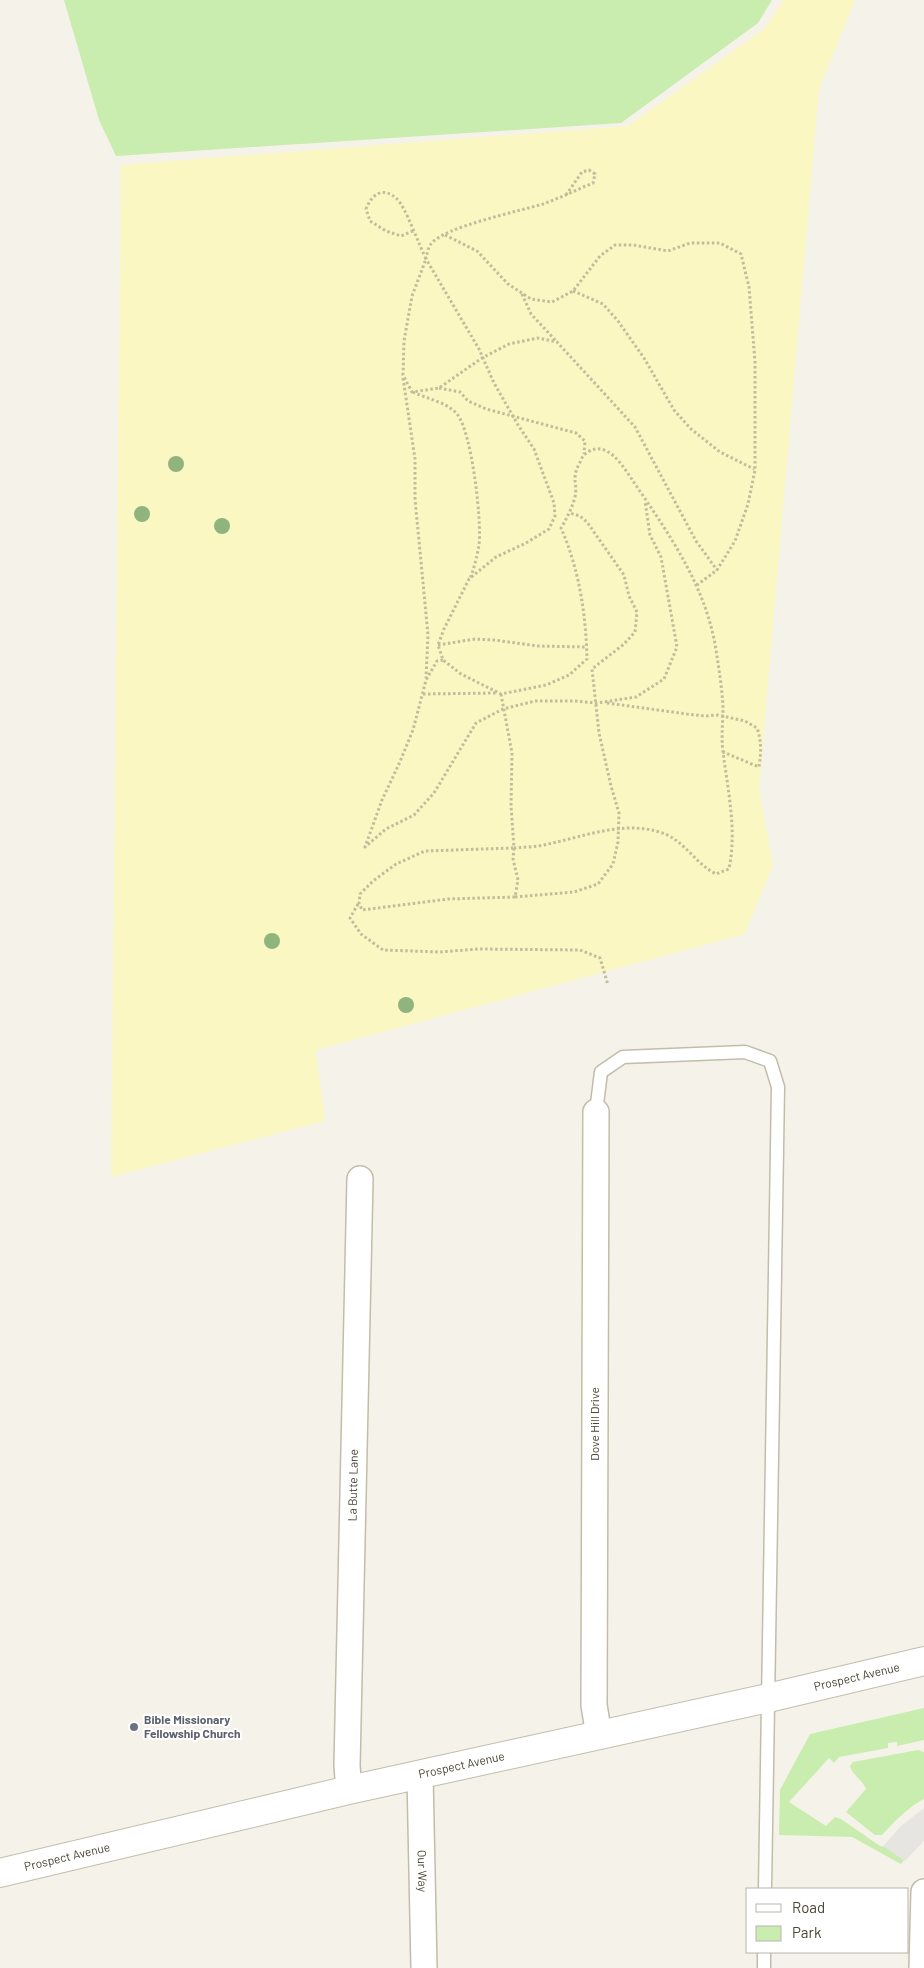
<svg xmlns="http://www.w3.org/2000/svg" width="924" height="1968" viewBox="0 0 924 1968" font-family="Barlow,sans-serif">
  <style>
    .green { fill: #c9ecaf }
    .sand { fill: #fbf7c3 }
    .parking { fill: #e6e5e1 }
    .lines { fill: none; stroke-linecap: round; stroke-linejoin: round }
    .service-casing { stroke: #c2bdaa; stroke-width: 15 }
    .minor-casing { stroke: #c2bdaa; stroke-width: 28 }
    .tertiary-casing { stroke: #c2bdaa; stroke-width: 30 }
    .path { stroke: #c4bb9b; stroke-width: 3; stroke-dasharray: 2.5 2.5; stroke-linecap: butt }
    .service { stroke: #fff; stroke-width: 12 }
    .minor { stroke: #fff; stroke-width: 25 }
    .tertiary { stroke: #fff; stroke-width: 28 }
    .tree { fill: #8fb47d }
    .worship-dot { fill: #6b7280; stroke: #fff; stroke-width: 2 }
    .labels { text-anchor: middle; stroke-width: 4; stroke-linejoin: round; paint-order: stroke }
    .street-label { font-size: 12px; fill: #4a4536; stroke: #fff }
    .worship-label { font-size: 12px; font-weight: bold; fill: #5b616d; stroke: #fff; text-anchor: start }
  </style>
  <rect width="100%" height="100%" fill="#f5f3e9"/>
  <g class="green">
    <path d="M64,0H772L758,23L621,123L116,156L99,120Z"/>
    <path d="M924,1708V1740L897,1746V1742L888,1743V1748L839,1757L834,1763L829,1758L789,1802L826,1826L835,1817L841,1819L880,1846L885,1847L904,1860L901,1864L852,1837L779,1835L780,1790L810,1734Z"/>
    <path d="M918,1750L924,1752V1799C907,1808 895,1821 882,1835H875L846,1812L866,1789C863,1780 852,1775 850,1766L853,1762Z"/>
  </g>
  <path class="sand" d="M784,0H855L819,89L759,789L773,865L745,934L316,1050L325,1121L111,1177L121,165L628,126L764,29Z"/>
  <path class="parking" d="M924,1808V1841L905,1861L883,1846L901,1826Z"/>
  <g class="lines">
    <defs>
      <g id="service">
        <path d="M596,1112L601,1072L623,1057L745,1052L770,1061L778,1087L765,1889"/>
        <path d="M764,1968V1952"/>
      </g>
      <g id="minor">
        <path d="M596,1112L594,1705L599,1736"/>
        <path id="s1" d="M420,1775L424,1968"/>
        <path id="s2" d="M349,1790L347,1766L360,1179"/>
        <path d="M922,1968L924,1892"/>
      </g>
      <g id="tertiary">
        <path id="s3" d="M0,1873L349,1790L768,1698L924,1661"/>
      </g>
    </defs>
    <use href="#service" class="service-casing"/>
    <use href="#minor" class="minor-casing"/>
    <use href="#tertiary" class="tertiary-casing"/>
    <g class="path">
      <path d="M413,231L401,236L386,231L370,221L366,209C372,194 383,186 397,199C405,206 420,247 426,259L412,296L404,341L403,375L412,392L439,388L482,358L509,344L538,338L557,342L635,427L696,541L717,570"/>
      <path d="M445,235L477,251L508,284L531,299L552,302L573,291L600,256L615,245H633L668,251L690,243H720L741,254L749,287L755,362V470L748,504L735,541L717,570L697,585"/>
      <path d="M573,291L603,304L618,321L644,358L674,410L691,429L720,452L754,469"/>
      <path d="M522,294L531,314L557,342"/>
      <path d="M403,378L415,459V499L428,635L426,678"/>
      <path d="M439,388L460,392L468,401L486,409L576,433L585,441L584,454"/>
      <path d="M413,392C427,399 447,402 457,414C472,432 482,522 479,545C477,557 474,568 470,579"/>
      <path d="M438,645L475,639L494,640L538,646L587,647"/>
      <path d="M443,660L437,661L426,680L413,730L399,764L382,800L365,847L386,829L414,815L434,793L476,723L503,709L535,701H574L597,703L636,697L664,679L677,647L661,557L650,535L645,501"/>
      <path d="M423,694L497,693"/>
      <path d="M501,694L512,753L511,806L514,848C525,847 537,847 548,844C586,836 627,819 665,834C685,842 696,864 716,874L729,869C737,831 728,791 723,752C721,737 723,722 723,707C722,688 719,669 716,650C706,586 669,534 633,481C623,466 606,437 585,454C582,456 581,461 579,464C571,480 578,483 575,497C572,508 567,518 561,528C579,569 586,614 587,659L569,675L546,685L501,694L461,674L443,660L438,645L444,629L469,579L496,557L526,543L549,529L555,516L554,503L534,449L518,425L494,383L479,349L426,259C427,255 428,247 431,244C443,227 520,211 543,204C560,198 576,190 593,183L595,174L589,170L582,172L566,195"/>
      <path d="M607,703L687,714L705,716L718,715L745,721L757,728C762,742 761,753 759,767L723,752"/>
      <path d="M514,848L513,859L518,880L515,897L448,899L362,910L359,903L360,894L373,881L396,864L425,851Z"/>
      <path d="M515,897L574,892L598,884L613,864L618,842L619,813L611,786L599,733L592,669L624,644L635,632L637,612L629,596L624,575L587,522L580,516L570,513"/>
      <path d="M358,904L350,918L361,934L383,950L440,952L478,949L580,950L600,958L608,985"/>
    </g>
    <use href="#service" class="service"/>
    <use href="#minor" class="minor"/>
    <use href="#tertiary" class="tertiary"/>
  </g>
  <g class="tree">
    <circle cx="176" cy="464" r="8"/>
    <circle cx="142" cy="514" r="8"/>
    <circle cx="222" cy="526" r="8"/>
    <circle cx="272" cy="941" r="8"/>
    <circle cx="406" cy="1005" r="8"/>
  </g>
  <circle class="worship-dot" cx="134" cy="1727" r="5"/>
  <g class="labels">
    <g class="street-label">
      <text transform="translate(595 1424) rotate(-90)" y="4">Dove Hill Drive</text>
      <text dy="4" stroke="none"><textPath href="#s2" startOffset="305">La Butte Lane</textPath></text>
      <text dy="4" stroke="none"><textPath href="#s3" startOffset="879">Prospect Avenue</textPath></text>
      <text dy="4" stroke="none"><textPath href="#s3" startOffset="474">Prospect Avenue</textPath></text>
      <text dy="4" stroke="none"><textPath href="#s3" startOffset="69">Prospect Avenue</textPath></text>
      <text dy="4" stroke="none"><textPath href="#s1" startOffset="96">Our Way</textPath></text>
    </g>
    <g class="worship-label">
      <text x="144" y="1724">Bible Missionary<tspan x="144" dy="14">Fellowship Church</tspan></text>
    </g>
  </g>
  <rect x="746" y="1888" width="162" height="65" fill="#ffffff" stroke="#b7b5af"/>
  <rect x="756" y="1904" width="25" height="8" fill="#ffffff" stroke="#b7b5af"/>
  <text x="792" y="1913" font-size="15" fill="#4a4536">Road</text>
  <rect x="756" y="1926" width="25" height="15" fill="#c9ecaf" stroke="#b7b5af"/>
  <text x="792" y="1938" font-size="15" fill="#4a4536">Park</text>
</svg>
